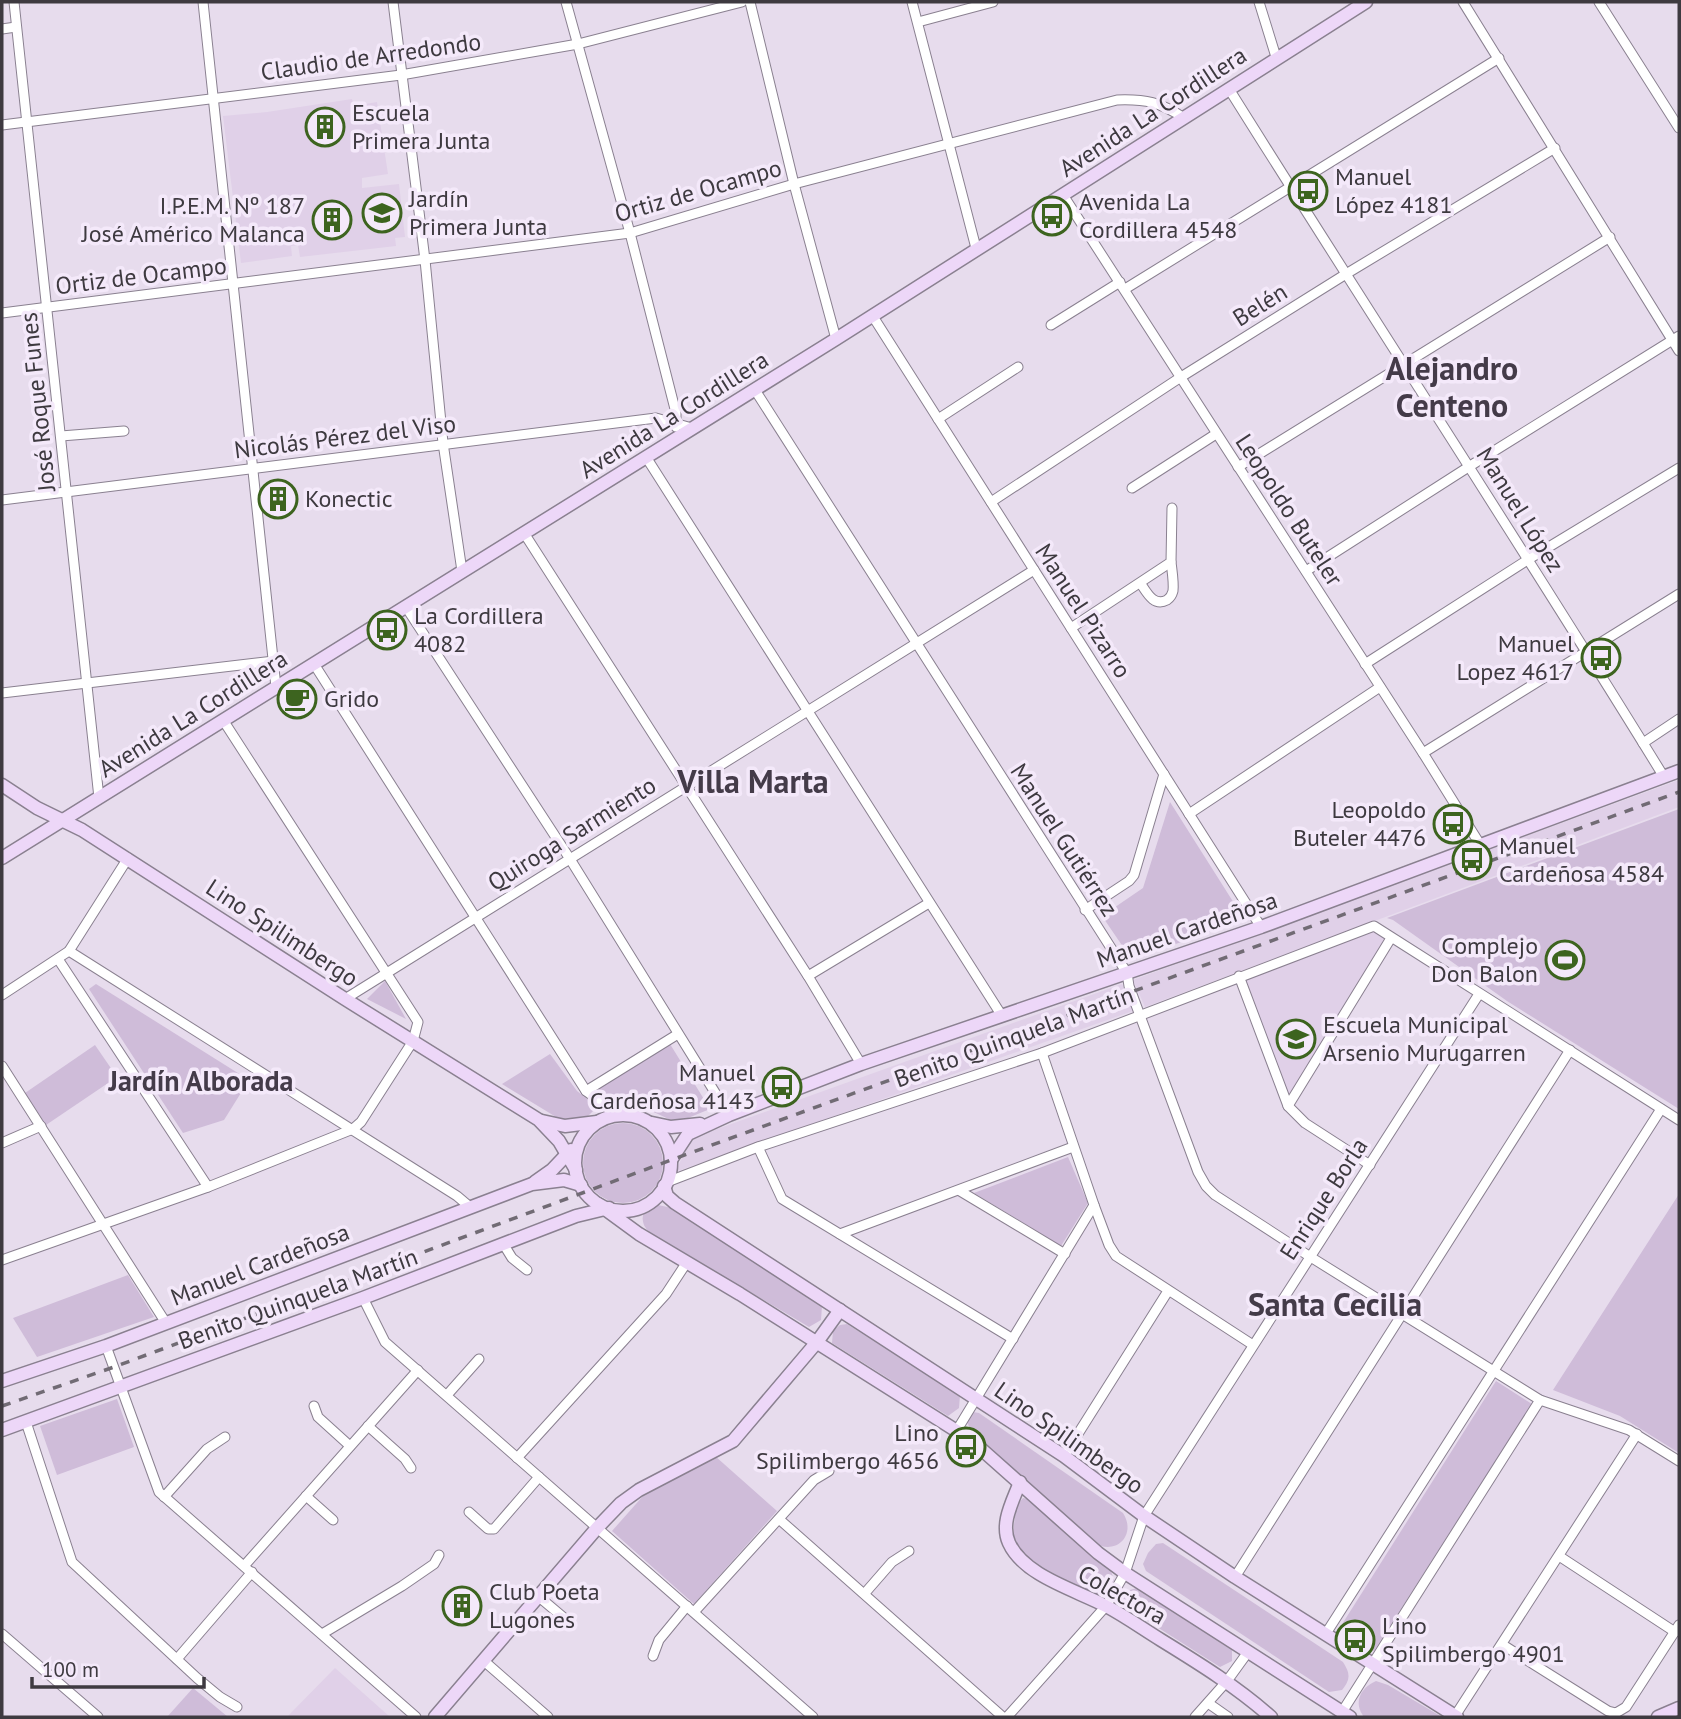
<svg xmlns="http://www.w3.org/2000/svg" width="1681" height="1719" viewBox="0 0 1681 1719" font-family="'PT Sans',sans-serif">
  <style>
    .built { fill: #e0d0e8 }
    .green { fill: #cfbcd9 }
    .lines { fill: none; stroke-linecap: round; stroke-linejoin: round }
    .minor-casing { stroke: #8a8090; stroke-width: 11 }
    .secondary-casing { stroke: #8a8090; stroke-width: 15 }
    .minor { stroke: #fff; stroke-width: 9 }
    .secondary { stroke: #edd7f8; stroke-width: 12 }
    .rail { stroke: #716b74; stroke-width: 3.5; stroke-dasharray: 9 9; stroke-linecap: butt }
    .labels { text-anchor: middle; stroke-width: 7; stroke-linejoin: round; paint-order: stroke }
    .street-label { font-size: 24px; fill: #3e3a40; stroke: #f4e9fa }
    .poi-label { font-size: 24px; fill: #3e3a40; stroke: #f4e9fa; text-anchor: start }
    .quarter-label { font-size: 28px; font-weight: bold; fill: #443b49; stroke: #f4e9fa }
    .district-label { font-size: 32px; font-weight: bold; fill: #443b49; stroke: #f4e9fa }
  </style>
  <rect width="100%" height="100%" fill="#e7dced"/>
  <g class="built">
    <path d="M352,99L354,106L377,102L388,174L362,178V188L399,184L405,237L395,238L396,246L300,257L298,245L291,246L292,256L241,263L223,116L267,112Z"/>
    <path d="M1679,780V807L1145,1007L1133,980Z"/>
    <path d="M1375,931L1386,938L1289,1098L1245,979Z"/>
    <path d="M1122,984L1133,1011L675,1172L692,1138Z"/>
    <path d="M335,1668L390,1717H287Z"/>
  </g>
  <g class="green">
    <path d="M1170,802L1244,919L1132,960L1102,916L1143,888Z"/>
    <path d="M1679,809V1109L1507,1001L1393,920L1387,918Z"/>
    <path d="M385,981L406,1019L367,999Z"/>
    <path d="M96,984L249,1080L224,1120L183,1133L89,989Z"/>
    <path d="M670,1044L710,1109L688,1118L673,1121L645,1108L611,1101L595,1089Z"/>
    <path d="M95,1045L117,1077L46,1125L25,1093Z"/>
    <path d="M550,1054L577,1091L597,1107L587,1117L561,1120L502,1084Z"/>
    <circle cx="623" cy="1163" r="40"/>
    <path d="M1068,1157L1088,1203L1061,1246L974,1193Z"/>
    <path d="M1679,1194V1453L1620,1416L1553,1390Z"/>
    <path d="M658,1205L672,1208L822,1306L821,1320L809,1327L649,1232C642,1225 641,1218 645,1210Z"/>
    <path d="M128,1275L154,1317L37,1357L13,1318Z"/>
    <path d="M847,1324L960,1395L959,1408L948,1416L832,1343L833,1331L840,1325Z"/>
    <path d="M1496,1381L1532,1404L1374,1651L1339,1629Z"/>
    <path d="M117,1399L134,1447L57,1475L40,1426Z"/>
    <path d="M973,1412L979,1413L1123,1513C1137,1535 1116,1556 1094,1543L972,1433L967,1422Z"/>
    <path d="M715,1456L777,1511L694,1604L612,1531L643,1496Z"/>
    <path d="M1023,1498L1028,1499L1111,1571L1114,1580L1102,1597C1080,1589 1028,1567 1017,1546C1013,1538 1013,1527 1015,1518C1016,1510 1017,1504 1023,1498Z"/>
    <path d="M1163,1543L1343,1662C1350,1673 1351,1679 1342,1690L1329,1692L1146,1571L1143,1564L1148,1553L1156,1544Z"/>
    <path d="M1137,1588L1232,1649V1661L1220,1667L1124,1606L1122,1599L1130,1590Z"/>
    <path d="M1376,1681L1388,1685L1442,1717H1364C1353,1703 1360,1688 1376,1681Z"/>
    <path d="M193,1688L228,1717H167Z"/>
  </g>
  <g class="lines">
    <defs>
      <g id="minor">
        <path d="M14,2L99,798"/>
        <path d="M203,2L276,687"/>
        <path d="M393,2L425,260L443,443L462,571"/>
        <path d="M566,2L630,233L676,413V427"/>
        <path d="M750,2L794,184L836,339"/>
        <path d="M912,2L976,248"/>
        <path d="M1259,2L1276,57"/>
        <path d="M1463,2L1679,351"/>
        <path d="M1599,2L1679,128"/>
        <path d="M918,22L993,2"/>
        <path d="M2,29L16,27"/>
        <path d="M1229,89C1373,319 1522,546 1664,777"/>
        <path d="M2,125L401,75L578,44L742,2"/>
        <path d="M1063,195L1423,753L1481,846"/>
        <path d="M1125,289L1499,58"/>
        <path d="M2,313L630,233L794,184L1117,100C1146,99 1160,102 1184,118"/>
        <path d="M872,315L1261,927"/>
        <path d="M1051,325L1120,282"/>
        <path d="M755,390L1127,973L1129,986L1198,1172L1206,1186L1215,1195L1309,1256L1540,1400L1629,1430L1679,1461"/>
        <path d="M938,419L1018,367"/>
        <path d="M61,436L124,431"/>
        <path d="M646,457L1002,1016"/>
        <path d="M1238,467L1610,237"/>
        <path d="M1132,488L1216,434"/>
        <path d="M2,500L656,418L692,428"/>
        <path d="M991,502L1181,377L1346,274L1555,148"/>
        <path d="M524,533L808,976L861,1064"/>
        <path d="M1306,571L1470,466L1679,336"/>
        <path d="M1141,584C1147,593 1154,607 1167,600C1170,598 1172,595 1173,591C1174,582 1172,571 1171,562"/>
        <path d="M406,607L570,859L729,1115"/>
        <path d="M1071,628L1171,562L1172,508"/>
        <path d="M314,664L586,1091L598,1100L626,1115"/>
        <path d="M1365,664L1529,559L1679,468"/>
        <path d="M2,693L274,661"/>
        <path d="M1643,743L1679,719"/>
        <path d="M1423,753L1679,594"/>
        <path d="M1189,814L1380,687"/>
        <path d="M1085,910L1129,881L1134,875L1164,774"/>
        <path d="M69,951L457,1196L470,1207"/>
        <path d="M58,959L208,1187"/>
        <path d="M808,976L929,903"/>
        <path d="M1239,976L1288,1106L1305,1123L1370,1165"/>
        <path d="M2,995L69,951L128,858"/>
        <path d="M345,999L1034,570"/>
        <path d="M1042,1053L1094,1205L1109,1245L1116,1256L1253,1345"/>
        <path d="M2,1066L166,1323"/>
        <path d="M586,1091L678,1034"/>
        <path d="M1288,1106L1391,938"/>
        <path d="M2,1143L41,1126"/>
        <path d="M758,1147L782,1199L1013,1339"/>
        <path d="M667,1182L758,1147L1042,1053L1374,926L1679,1120"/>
        <path d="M960,1191L1065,1254"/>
        <path d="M840,1234L1073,1147"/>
        <path d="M504,1245L512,1258L527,1270"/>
        <path d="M2,1260L208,1187L353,1129L361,1122L413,1041L418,1022L223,720"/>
        <path d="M363,1298L385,1342L813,1717"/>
        <path d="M106,1346L159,1492L416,1717"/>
        <path d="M447,1395L479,1359"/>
        <path d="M314,1406L318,1417L350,1446"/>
        <path d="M26,1422L72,1562L197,1678L220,1697L237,1707"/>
        <path d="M368,1426L405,1459L411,1468"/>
        <path d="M957,1430L1094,1205"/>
        <path d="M1064,1456L1168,1291"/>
        <path d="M517,1458L666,1294L687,1262"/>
        <path d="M306,1496L333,1520"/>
        <path d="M164,1497L207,1449L225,1437"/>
        <path d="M469,1512L488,1529H494L539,1477"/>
        <path d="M779,1519L1003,1717"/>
        <path d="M1559,1556L1675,1632"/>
        <path d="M244,1566L418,1370"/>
        <path d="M1235,1577L1570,1050"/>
        <path d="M865,1593L892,1562L909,1551"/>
        <path d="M538,1596L570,1623"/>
        <path d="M694,1612L814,1480L829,1471"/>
        <path d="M2,1634L98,1717"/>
        <path d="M322,1634L402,1586L434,1564L439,1555"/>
        <path d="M1325,1635L1661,1109"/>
        <path d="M1503,1645L1608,1711L1616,1713L1626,1707L1679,1625"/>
        <path d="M653,1656L659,1640L687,1606"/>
        <path d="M177,1659L252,1572"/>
        <path d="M484,1661L548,1717"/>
        <path d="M1208,1703L1228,1717"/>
        <path d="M1342,1712L1540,1400"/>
        <path d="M1455,1716L1637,1434"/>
        <path d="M1007,1717L1106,1606L1125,1573L1144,1516L1479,994"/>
        <path d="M1195,1717L1227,1681L1248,1652"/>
      </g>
      <g id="secondary">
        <path d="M2,785L37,808L82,830L345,999L539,1120L559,1141L576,1170"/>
        <path d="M2,858L836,339L1366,2"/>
        <circle cx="623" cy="1163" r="48"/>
        <path d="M542,1121L565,1126L597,1122"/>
        <path d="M652,1123L671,1127L700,1124"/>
        <path d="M671,1160L688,1134L729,1115L861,1064L1261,927L1679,771"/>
        <path d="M535,1182L552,1170L571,1150"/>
        <path d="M664,1186L667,1196L675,1203L1064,1456L1144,1516L1235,1577L1457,1717"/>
        <path d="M598,1204L639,1234L740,1294L971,1440L1098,1553L1125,1573L1350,1717"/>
        <path d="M2,1381L106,1346L532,1184L564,1180L581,1185"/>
        <path d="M2,1430L363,1298L576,1216L609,1208"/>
        <path d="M1020,1482C1013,1501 1000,1523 1009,1543C1024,1576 1076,1590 1106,1606C1125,1616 1143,1629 1161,1640C1200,1664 1237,1687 1271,1717"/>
        <path d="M435,1717L597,1528L621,1503L639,1490L733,1441L817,1342L840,1310"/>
        <path d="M1658,1717L1679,1708"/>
      </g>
    </defs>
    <use href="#minor" class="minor-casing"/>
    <use href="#secondary" class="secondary-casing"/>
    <use href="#minor" class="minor"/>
    <use href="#secondary" class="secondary"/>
    <path class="rail" d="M2,1406L114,1367L671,1160L1679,792"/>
  </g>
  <defs>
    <symbol id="building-ring" viewBox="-11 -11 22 22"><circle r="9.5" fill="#f4e9fa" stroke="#3d641f" stroke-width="1.5"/><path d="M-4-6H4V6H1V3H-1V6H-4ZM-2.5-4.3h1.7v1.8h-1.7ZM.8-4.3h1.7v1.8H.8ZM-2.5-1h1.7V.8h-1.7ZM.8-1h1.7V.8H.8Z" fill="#3d641f"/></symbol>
    <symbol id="bus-ring" viewBox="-11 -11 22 22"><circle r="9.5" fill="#f4e9fa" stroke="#3d641f" stroke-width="1.5"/><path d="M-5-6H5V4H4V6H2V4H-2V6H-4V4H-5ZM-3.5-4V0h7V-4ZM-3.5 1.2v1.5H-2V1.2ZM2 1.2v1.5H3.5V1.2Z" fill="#3d641f"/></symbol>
    <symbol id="school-ring" viewBox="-11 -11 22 22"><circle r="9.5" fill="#f4e9fa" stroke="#3d641f" stroke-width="1.5"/><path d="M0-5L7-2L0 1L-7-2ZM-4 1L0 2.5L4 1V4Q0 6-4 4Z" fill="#3d641f"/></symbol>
    <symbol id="cafe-ring" viewBox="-11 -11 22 22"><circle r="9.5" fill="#f4e9fa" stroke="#3d641f" stroke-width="1.5"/><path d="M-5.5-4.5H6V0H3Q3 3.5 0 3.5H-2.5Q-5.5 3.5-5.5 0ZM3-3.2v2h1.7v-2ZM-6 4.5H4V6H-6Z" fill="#3d641f"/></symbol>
    <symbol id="stadium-ring" viewBox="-11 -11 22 22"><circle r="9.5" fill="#f4e9fa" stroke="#3d641f" stroke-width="1.5"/><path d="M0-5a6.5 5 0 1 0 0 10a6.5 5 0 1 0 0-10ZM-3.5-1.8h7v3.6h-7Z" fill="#3d641f"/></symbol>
  </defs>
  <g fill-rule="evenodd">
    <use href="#building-ring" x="303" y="105" width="44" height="44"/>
    <use href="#bus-ring" x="1286" y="169" width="44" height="44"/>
    <use href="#school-ring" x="360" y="191" width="44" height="44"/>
    <use href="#bus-ring" x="1030" y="194" width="44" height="44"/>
    <use href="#building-ring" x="310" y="198" width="44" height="44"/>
    <use href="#building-ring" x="256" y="477" width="44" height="44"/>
    <use href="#bus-ring" x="365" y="608" width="44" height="44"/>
    <use href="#bus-ring" x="1579" y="636" width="44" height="44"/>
    <use href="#cafe-ring" x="275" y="677" width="44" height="44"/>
    <use href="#bus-ring" x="1431" y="802" width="44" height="44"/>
    <use href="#bus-ring" x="1450" y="838" width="44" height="44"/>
    <use href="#stadium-ring" x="1543" y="938" width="44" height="44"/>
    <use href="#school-ring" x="1274" y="1017" width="44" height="44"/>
    <use href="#bus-ring" x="760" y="1065" width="44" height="44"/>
    <use href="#bus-ring" x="944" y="1425" width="44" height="44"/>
    <use href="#building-ring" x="440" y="1584" width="44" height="44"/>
    <use href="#bus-ring" x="1333" y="1618" width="44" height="44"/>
  </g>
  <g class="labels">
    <g class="street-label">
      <text transform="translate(371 57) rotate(-8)" y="8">Claudio de Arredondo</text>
      <text transform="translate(1153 112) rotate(-33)" y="8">Avenida La Cordillera</text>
      <text transform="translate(698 191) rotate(-16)" y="8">Ortiz de Ocampo</text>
      <text transform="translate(141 276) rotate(-7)" y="8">Ortiz de Ocampo</text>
      <text transform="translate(1260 305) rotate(-32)" y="8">Belén</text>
      <text transform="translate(38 402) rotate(-96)" y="8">José Roque Funes</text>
      <text transform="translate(674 415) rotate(-32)" y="8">Avenida La Cordillera</text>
      <text transform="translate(345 437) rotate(-7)" y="8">Nicolás Pérez del Viso</text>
      <text transform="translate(1289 510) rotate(57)" y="8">Leopoldo Buteler</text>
      <text transform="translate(1520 510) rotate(58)" y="8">Manuel López</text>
      <text transform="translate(1083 611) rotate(57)" y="8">Manuel Pizarro</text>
      <text transform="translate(193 714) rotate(-32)" y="8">Avenida La Cordillera</text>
      <text transform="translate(572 834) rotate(-32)" y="8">Quiroga Sarmiento</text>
      <text transform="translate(1064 840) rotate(57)" y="8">Manuel Gutiérrez</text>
      <text transform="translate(1187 930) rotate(-19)" y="8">Manuel Cardeñosa</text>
      <text transform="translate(282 933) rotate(33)" y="8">Lino Spilimbergo</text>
      <text transform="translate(1014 1037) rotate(-20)" y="8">Benito Quinquela Martín</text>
      <text transform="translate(1324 1199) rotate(-57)" y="8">Enrique Borla</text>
      <text transform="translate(260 1265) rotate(-21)" y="8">Manuel Cardeñosa</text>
      <text transform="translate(298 1299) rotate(-20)" y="8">Benito Quinquela Martín</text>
      <text transform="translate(1069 1438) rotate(35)" y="8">Lino Spilimbergo</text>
      <text transform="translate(1122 1595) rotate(29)" y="8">Colectora</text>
    </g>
    <g class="poi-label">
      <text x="352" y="121">Escuela<tspan x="352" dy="28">Primera Junta</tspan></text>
      <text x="1335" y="185">Manuel<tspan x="1335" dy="28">López 4181</tspan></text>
      <text x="409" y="207">Jardín<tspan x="409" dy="28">Primera Junta</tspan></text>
      <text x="1079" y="210">Avenida La<tspan x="1079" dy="28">Cordillera 4548</tspan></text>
      <text x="305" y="214" text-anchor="end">I.P.E.M. Nº 187<tspan x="305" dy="28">José Américo Malanca</tspan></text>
      <text x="305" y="507">Konectic</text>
      <text x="414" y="624">La Cordillera<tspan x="414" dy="28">4082</tspan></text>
      <text x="1574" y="652" text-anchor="end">Manuel<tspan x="1574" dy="28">Lopez 4617</tspan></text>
      <text x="324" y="707">Grido</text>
      <text x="1426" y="818" text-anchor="end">Leopoldo<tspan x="1426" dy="28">Buteler 4476</tspan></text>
      <text x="1499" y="854">Manuel<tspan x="1499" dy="28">Cardeñosa 4584</tspan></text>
      <text x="1538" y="954" text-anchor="end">Complejo<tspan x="1538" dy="28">Don Balon</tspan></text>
      <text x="1323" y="1033">Escuela Municipal<tspan x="1323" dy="28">Arsenio Murugarren</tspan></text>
      <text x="755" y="1081" text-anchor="end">Manuel<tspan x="755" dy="28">Cardeñosa 4143</tspan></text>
      <text x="939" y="1441" text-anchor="end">Lino<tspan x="939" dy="28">Spilimbergo 4656</tspan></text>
      <text x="489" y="1600">Club Poeta<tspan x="489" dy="28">Lugones</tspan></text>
      <text x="1382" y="1634">Lino<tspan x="1382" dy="28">Spilimbergo 4901</tspan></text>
    </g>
    <g class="quarter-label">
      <text x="201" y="1091">Jardín Alborada</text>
    </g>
    <g class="district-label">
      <text x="1452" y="380">Alejandro<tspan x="1452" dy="37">Centeno</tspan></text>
      <text x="753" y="793">Villa Marta</text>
      <text x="1335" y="1316">Santa Cecilia</text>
    </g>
  </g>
  <rect width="1681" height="1719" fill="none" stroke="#3e3a40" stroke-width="7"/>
  <path d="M32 1677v10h172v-10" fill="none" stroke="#3e3a40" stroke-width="3.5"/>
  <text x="42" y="1677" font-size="21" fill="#3e3a40" stroke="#f4e9fa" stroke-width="5" paint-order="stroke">100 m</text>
</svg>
